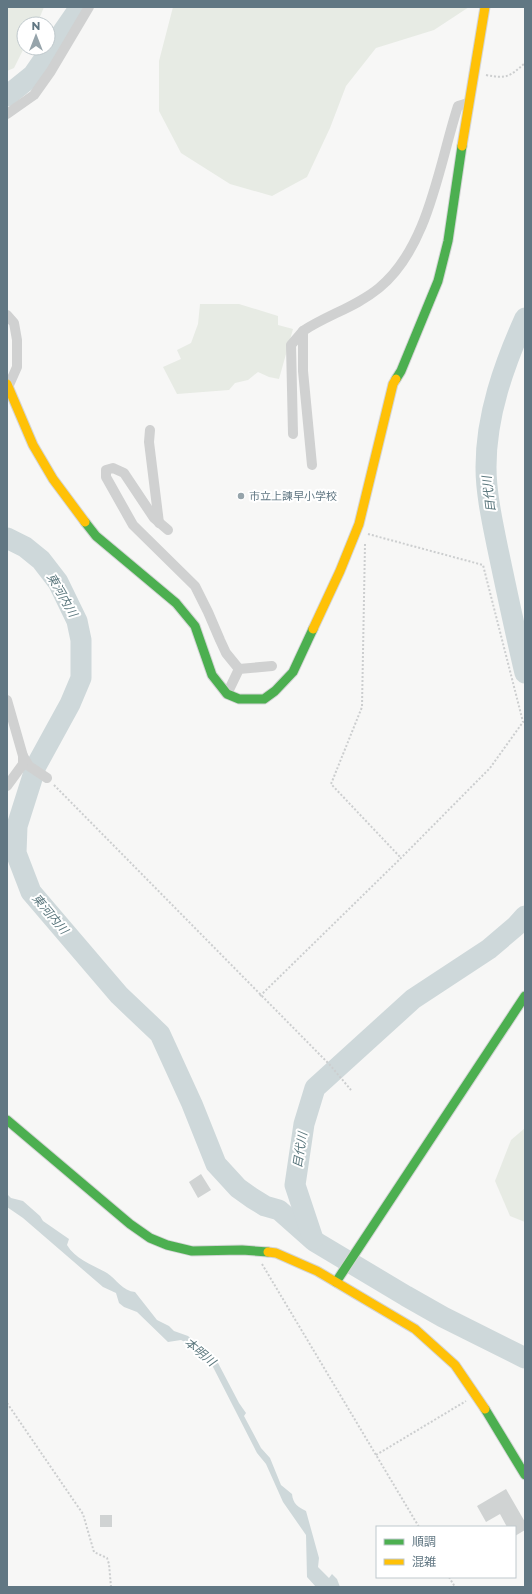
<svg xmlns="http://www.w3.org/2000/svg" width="532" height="1594" viewBox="0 0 532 1594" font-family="Montserrat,'Noto Sans JP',sans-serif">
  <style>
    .green { fill: #e7ebe4 }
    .water { fill: #ced8da }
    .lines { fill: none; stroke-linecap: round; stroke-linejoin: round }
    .river { stroke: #ced8da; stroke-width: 21 }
    .building { fill: #d0d3d3 }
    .fast-casing { stroke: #d4d5d6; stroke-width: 11 }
    .slow-casing { stroke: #d4d5d6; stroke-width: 11 }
    .path { stroke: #cccecf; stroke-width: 2; stroke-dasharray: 2 2; stroke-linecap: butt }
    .street { stroke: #d0d1d1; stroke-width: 10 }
    .fast { stroke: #4caf50; stroke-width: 9 }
    .slow { stroke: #ffc107; stroke-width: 9 }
    .poi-dot { fill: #96a4ab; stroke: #fff; stroke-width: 1.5 }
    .labels { text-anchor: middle; stroke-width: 4; stroke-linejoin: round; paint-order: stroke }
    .poi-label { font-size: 11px; fill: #617783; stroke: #fff; text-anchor: start }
    .water-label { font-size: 12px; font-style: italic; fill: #5b777d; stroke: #fff }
  </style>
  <rect width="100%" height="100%" fill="#f7f7f6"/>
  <g class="green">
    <path d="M7,7H44L37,24H24V48L14,68L7,71Z"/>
    <path d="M173,7H469L434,30L376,48L346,86L330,128L307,177L272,196L230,184L181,153L159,111V61Z"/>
    <path d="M200,304H239L278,316V325L293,329L279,379L269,377L258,372L248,380L235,383L229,390L177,394L163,367L181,359L177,350L191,343L198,324Z"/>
    <path d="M525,1128V1222L510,1216L495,1181L511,1140Z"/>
  </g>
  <path class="water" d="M7,1194L11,1198L23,1201L40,1216L43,1221L69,1239L67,1245C75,1259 93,1265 107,1273C116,1279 123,1291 135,1292L157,1320L169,1326L174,1331L188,1336L217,1361L239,1403L246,1413L244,1416L261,1448L270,1458L281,1485L292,1494C293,1504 298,1507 306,1511L319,1558L318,1567L329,1578L332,1574L337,1579L340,1587H316L307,1577L306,1535L283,1502L266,1464L257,1453L212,1365L191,1345L181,1340L168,1342L137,1312L124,1307L119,1303L116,1293L103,1287L23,1218L7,1207Z"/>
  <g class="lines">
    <g class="river">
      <path d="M7,96L33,75L80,7"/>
      <path d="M525,318C504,365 486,415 486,467C486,493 492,520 497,545C506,588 515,631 525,673"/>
      <path d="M7,538L25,547L41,560L58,582L77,621L81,640V678L70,704L36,766L17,826L16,853L31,892L119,995L160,1034L192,1104L216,1164L238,1188L252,1198L265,1206L279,1210L314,1241L406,1296L443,1317L525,1358"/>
      <path d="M313,1239L295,1185L304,1124L315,1088L413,999L489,949L516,926L525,916"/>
    </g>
  </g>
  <g class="building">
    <path d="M201,1174L211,1190L198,1198L189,1182Z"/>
    <path d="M506,1489L525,1522V1530L515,1536V1527H507L500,1514L486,1522L477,1506Z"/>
    <rect x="100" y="1515" width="12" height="12"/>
  </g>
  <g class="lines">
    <defs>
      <g id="fast">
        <path d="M396,379L401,371L438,281L448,241L462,146"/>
        <path d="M85,522L96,536L176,603L195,626L212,675L227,694L239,699H264L275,691L293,672L313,629"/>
        <path d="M7,1120L130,1224L150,1238L167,1245L192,1251L242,1250L268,1252"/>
        <path d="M336,1282L525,996"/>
        <path d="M485,1409L525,1475"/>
      </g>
      <g id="slow">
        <path d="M462,146L485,7"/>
        <path d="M7,384L33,445L53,479L85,522"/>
        <path d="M313,629L340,571L359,524L393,384L396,379"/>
        <path d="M268,1252L276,1253L317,1271L415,1329L455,1365L485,1409"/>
      </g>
    </defs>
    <use href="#fast" class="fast-casing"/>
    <use href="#slow" class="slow-casing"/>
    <g class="path">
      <path d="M486,75C507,79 509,77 525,63"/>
      <path d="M368,534L483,565L523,722"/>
      <path d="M365,544L362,707L331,784L401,858"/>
      <path d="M54,785L330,1065L351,1090"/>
      <path d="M260,996L401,858L490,768L523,722H525"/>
      <path d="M262,1264L419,1527"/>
      <path d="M7,1403L83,1514L94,1552L107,1558L109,1564L111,1587"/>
      <path d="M376,1455L466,1401"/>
      <path d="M449,1577L455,1587"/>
    </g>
    <g class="street">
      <path d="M7,114L34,95L51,71L89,7"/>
      <path d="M7,315L14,323L17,340V367L9,385"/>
      <path d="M150,430L149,442L159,523"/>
      <path d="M293,434L291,345L303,331"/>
      <path d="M312,465L303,371V331C327,315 356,307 379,288C429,247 439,164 458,106L468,103"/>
      <path d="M168,530L154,518L124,473L113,468L106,470V477L133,525L195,586L208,612L220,640L226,653L239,669"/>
      <path d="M227,694L239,669L272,666"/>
      <path d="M7,700L23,756L29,766L47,778"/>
      <path d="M7,786L23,764V756"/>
    </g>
    <use href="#fast" class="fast"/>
    <use href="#slow" class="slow"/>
  </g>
  <circle class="poi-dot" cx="241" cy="496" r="4"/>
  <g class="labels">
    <g class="poi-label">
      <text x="249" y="500">市立上諫早小学校</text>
    </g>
    <g class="water-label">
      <text transform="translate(489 494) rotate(-97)" y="4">目代川</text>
      <text transform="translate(62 595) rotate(60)" y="4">東河内川</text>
      <text transform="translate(50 914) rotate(50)" y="4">東河内川</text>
      <text transform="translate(300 1150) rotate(-81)" y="4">目代川</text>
      <text transform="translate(200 1352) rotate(40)" y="4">本明川</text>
    </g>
  </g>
  <rect width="532" height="1594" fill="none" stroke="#617783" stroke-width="16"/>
  <rect x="376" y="1526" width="140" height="52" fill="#ffffff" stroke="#c0c9cd"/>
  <rect x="384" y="1539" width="20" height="6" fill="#4caf50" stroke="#c0c9cd"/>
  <text x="412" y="1546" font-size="12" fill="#617783">順調</text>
  <rect x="384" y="1559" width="20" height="6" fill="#ffc107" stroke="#c0c9cd"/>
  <text x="412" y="1566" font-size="12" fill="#617783">混雑</text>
  <g transform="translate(36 36)"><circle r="19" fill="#ffffff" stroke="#c0c9cd"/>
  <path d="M0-3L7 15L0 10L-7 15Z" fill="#96a4ab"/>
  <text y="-6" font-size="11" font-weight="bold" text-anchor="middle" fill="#617783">N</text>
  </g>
</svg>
